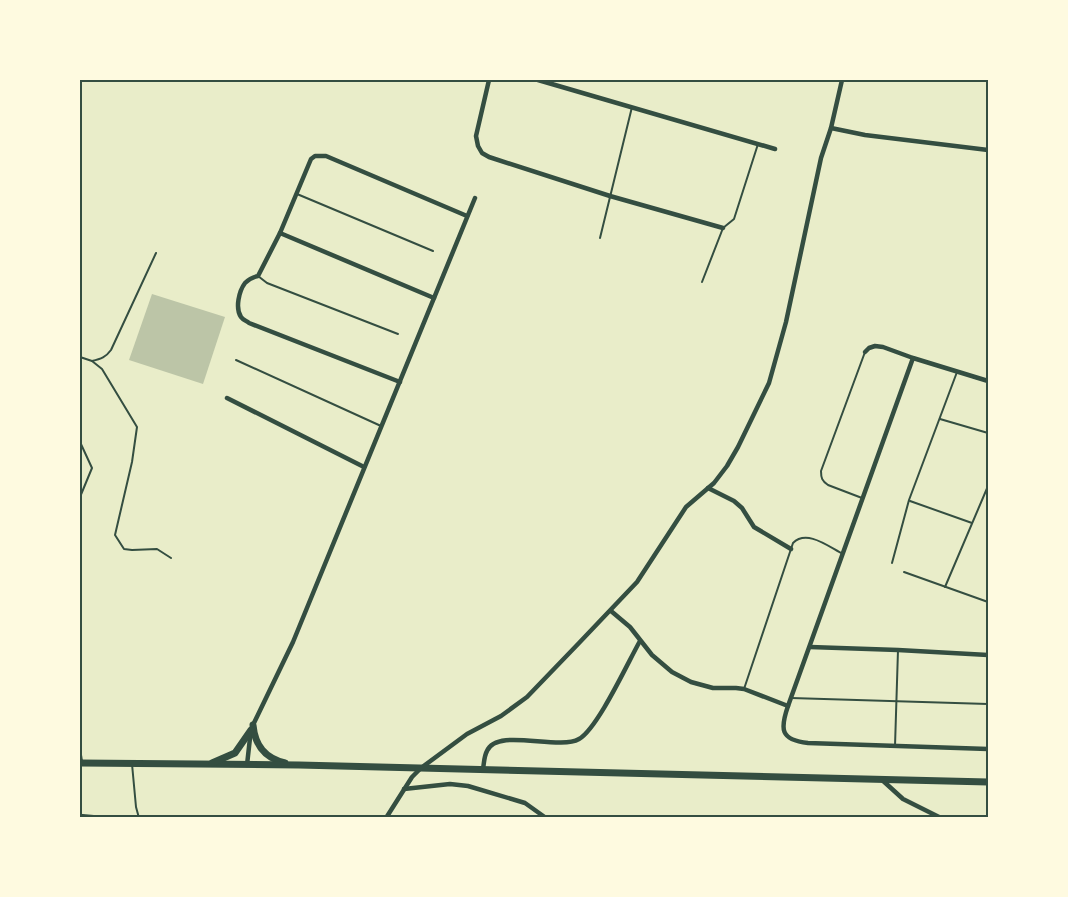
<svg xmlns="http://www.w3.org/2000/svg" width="1068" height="897" viewBox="0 0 1068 897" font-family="'Archivo Narrow',sans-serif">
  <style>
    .building { fill: #bcc5a7 }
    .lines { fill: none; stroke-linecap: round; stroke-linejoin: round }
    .service { stroke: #344e41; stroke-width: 2 }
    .minor { stroke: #344e41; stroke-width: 4.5 }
    .secondary { stroke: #344e41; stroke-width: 7 }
    .neatline { fill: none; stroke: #344e41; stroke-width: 2 }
  </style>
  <rect width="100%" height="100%" fill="#e9edc9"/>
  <path class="building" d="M152,294L225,317L203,384L129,360Z"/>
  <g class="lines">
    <g class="service">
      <path d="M297,194L433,251"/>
      <path d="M600,238L632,107"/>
      <path d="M258,276L267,283L398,334"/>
      <path d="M702,282L723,228L734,219L758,144"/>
      <path d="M80,357L92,361L102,369L137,427L132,462L115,535L124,549L132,550L157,549L171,558"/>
      <path d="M236,360L381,426"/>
      <path d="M92,361C101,359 106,357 111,350L156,253"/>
      <path d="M940,419L988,433"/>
      <path d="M80,442L92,468L80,497"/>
      <path d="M862,498L828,485C822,481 821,478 821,471L865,352"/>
      <path d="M910,501L972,523"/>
      <path d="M892,563L909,500L957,372"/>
      <path d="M904,572L988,602"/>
      <path d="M945,587L988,486"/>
      <path d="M744,689L793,543C807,529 829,547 843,554"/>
      <path d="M791,698L988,704"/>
      <path d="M895,746L898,650"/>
      <path d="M80,749L82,761"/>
      <path d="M132,764L136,807L139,818"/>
    </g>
    <g class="minor">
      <path d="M489,80L476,136L478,146L482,153L489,157L610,196L723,228"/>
      <path d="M538,80L775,149"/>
      <path d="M831,128L865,135L988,150"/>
      <path d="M280,233L434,298"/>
      <path d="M865,352L869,348L875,346L883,347L913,358L988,381"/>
      <path d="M913,358L788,706C780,729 780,740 808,743L988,749"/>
      <path d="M400,382L249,323C247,321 243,320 241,317C235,308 239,291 245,283C249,279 253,277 258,276L280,233L311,159L315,156H326L467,216"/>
      <path d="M227,398L364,467"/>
      <path d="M708,488L734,501L742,508L754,527L791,549"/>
      <path d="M611,611L630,627L652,655L672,672L691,682L713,688H736L744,689L788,706"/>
      <path d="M810,647L898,650L988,655"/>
      <path d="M247,765L250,738L253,725L293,642L475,198"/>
      <path d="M483,769C484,764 484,756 487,751C497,727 558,751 579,739C598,728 628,662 640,641"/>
      <path d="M881,779L903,799L941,818"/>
      <path d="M404,789L450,784L468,786L525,803L546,818"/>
      <path d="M80,816L102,818"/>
      <path d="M386,818L412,777L421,768L467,734L501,716L527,697L579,643L637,582L686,507L714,483L727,466L738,447L769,383L786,322L821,158L831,128L842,80"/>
    </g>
    <g class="secondary">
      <path d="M253,725C255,746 265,758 285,763"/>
      <path d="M80,763L299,765L988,782"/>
      <path d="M212,763L235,753L251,730"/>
    </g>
  </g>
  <rect width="1068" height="897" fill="none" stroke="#fefae0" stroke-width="162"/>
  <rect x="81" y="81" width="906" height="735" class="neatline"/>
</svg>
